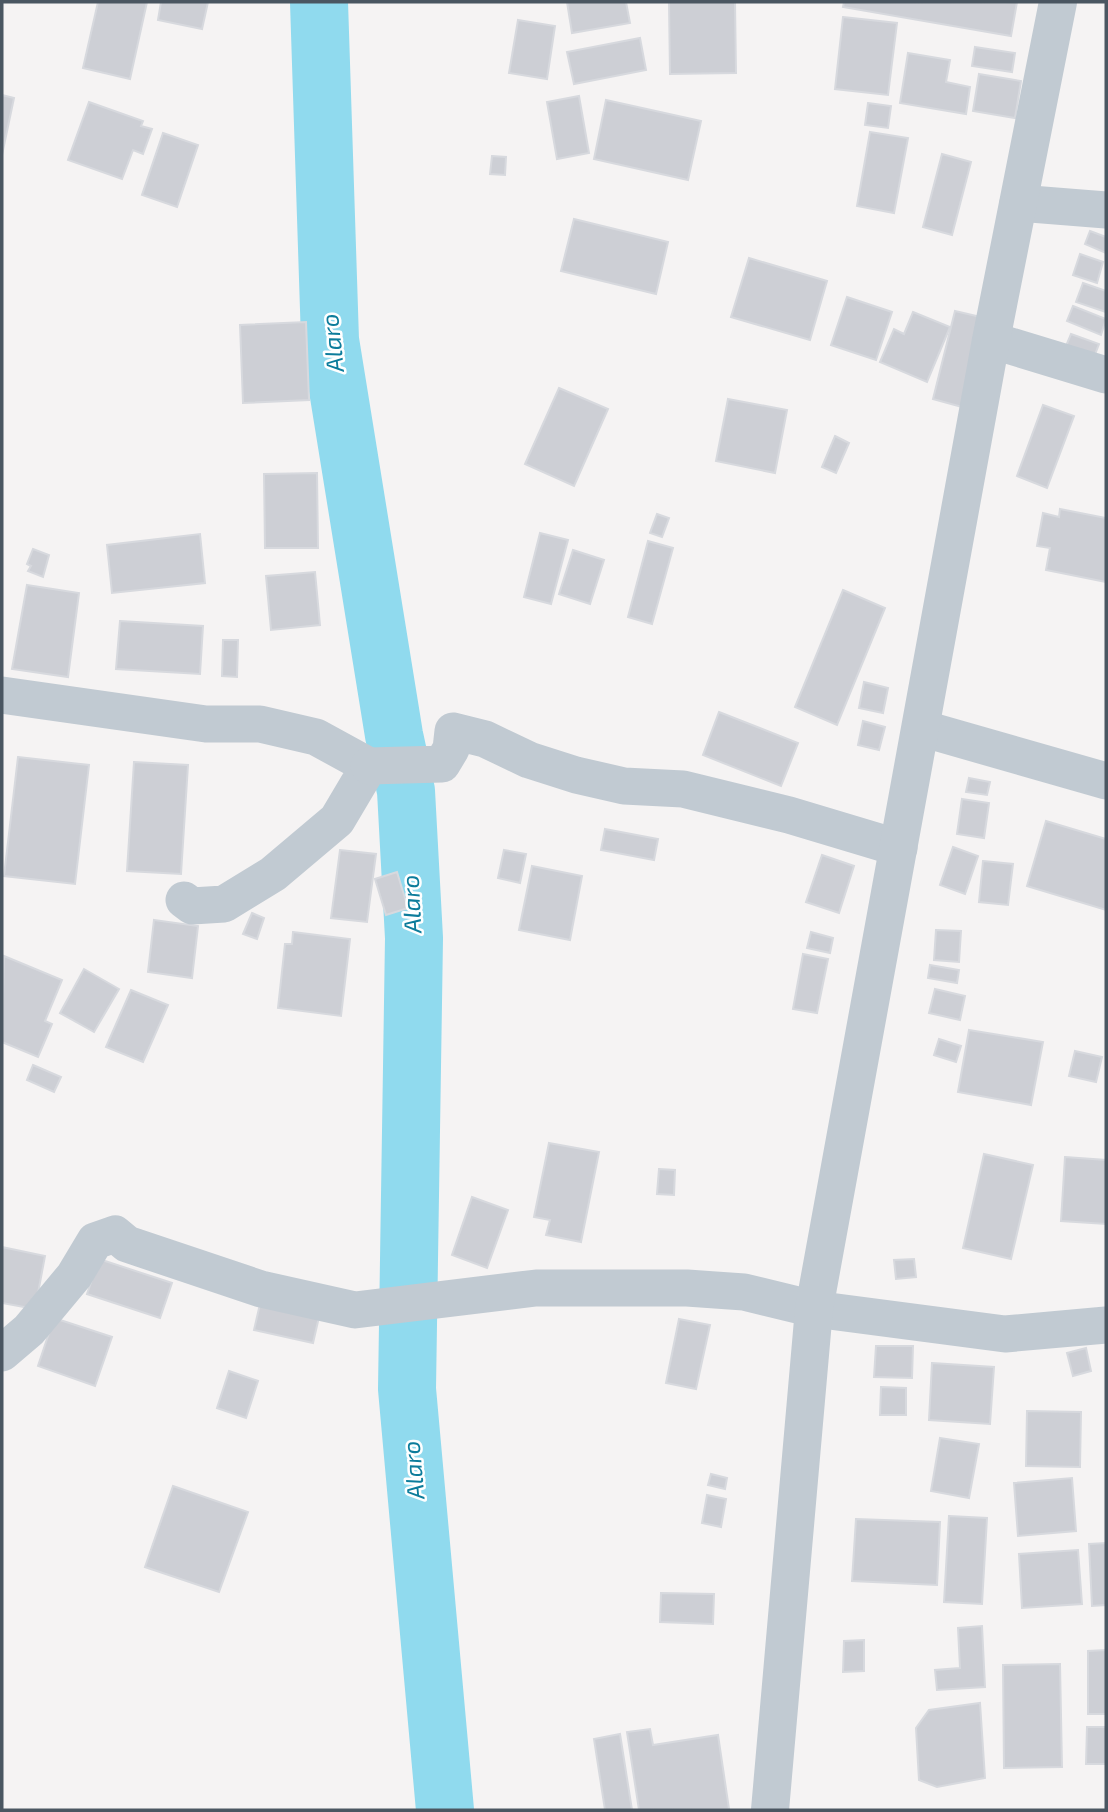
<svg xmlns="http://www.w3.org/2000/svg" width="1108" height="1812" viewBox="0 0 1108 1812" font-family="'Exo 2',sans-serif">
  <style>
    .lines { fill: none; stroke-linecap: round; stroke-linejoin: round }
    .river { stroke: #90daee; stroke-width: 58 }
    .building { fill: #cdcfd5; stroke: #d7d9de; stroke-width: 2 }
    .minor { stroke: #c1cad2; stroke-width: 37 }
    .tertiary { stroke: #c1cad2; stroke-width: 38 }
    .labels { text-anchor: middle; stroke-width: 5; stroke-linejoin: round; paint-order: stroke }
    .water-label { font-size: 24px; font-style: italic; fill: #0c7c9b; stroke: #fff }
  </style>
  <rect width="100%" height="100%" fill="#f5f3f3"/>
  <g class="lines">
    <path class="river" d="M319,2L330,340L394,735L406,791L414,938L407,1389L445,1810"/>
  </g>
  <g class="building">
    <path d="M98,2H147L130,79L83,68Z"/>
    <path d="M161,2H208L202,29L158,20Z"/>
    <path d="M567,2H626L630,23L572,33Z"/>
    <path d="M669,2H735L736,73L670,74Z"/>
    <path d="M844,2L1005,3L1017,2L1011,36L843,7Z"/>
    <path d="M843,17L897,23L888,95L835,89Z"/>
    <path d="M518,20L555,26L547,79L509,73Z"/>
    <path d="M640,38L646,70L574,84L567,52Z"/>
    <path d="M975,47L1015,53L1012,72L972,66Z"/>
    <path d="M908,53L950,60L946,82L970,87L966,114L900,103Z"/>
    <path d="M979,74L1021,81L1015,118L973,111Z"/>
    <path d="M2,95L14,98L2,155Z"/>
    <path d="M579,96L589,153L557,159L547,102Z"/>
    <path d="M606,100L701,121L688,180L594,159Z"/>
    <path d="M89,102L143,121L141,126L152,129L143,154L133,150L122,179L68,160Z"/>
    <path d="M868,103L891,106L888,128L865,125Z"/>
    <path d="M870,132L908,138L894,213L857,206Z"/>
    <path d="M163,133L198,145L177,207L142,195Z"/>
    <path d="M942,154L971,162L952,235L923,227Z"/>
    <path d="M492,156L506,157L505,175L490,174Z"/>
    <path d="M574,219L668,242L656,294L561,271Z"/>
    <path d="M1090,231L1106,237V253L1085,244Z"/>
    <path d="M1080,254L1103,262L1097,283L1073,275Z"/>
    <path d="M749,258L827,281L810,340L731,317Z"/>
    <path d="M1083,283L1106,291V312L1076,302Z"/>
    <path d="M847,297L892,312L876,360L831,345Z"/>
    <path d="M1073,306L1106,319L1101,335L1067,321Z"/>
    <path d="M955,311L985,318L962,407L933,399Z"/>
    <path d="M913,312L950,327L927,382L880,362L894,329L904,334Z"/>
    <path d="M306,322L309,400L243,403L240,325Z"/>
    <path d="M1071,334L1099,344L1094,357L1066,346Z"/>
    <path d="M559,388L608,409L574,486L525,464Z"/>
    <path d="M728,399L787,410L775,473L716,461Z"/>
    <path d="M1043,405L1074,416L1047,488L1017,476Z"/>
    <path d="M835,436L849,443L836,473L822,467Z"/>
    <path d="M317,473L318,548H265L264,474Z"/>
    <path d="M1060,509L1106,518V582L1046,570L1050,548L1037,546L1043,513L1059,517Z"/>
    <path d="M657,514L669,518L662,537L650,533Z"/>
    <path d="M540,533L568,540L551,604L524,597Z"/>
    <path d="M200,534L205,583L112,593L107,545Z"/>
    <path d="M648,541L673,548L652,624L628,617Z"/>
    <path d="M33,549L49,555L43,577L28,571L31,566L27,564Z"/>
    <path d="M573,550L604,560L590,604L559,594Z"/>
    <path d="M315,572L320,625L271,630L266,576Z"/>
    <path d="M27,585L79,593L68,677L12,669Z"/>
    <path d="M843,590L885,608L837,725L795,707Z"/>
    <path d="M120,621L203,626L200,674L116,669Z"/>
    <path d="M223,640H238L237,677L222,676Z"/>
    <path d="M864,682L888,688L883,713L859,708Z"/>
    <path d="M719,712L798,743L781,786L703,755Z"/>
    <path d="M863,721L885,727L879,750L858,745Z"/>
    <path d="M18,757L89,765L75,884L4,876Z"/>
    <path d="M134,762L188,765L181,874L127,871Z"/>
    <path d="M969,778L990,782L987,795L966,792Z"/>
    <path d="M962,799L989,803L984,838L957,834Z"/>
    <path d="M1046,821L1106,839V910L1027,886Z"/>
    <path d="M605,829L658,839L654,860L601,850Z"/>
    <path d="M953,847L978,856L965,894L940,885Z"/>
    <path d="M340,850L376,854L367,922L331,918Z"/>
    <path d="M504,850L526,854L520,883L498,878Z"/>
    <path d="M822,855L854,866L839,913L806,902Z"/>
    <path d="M983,861L1013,864L1008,905L979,902Z"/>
    <path d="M532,866L582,876L570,940L519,930Z"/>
    <path d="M397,872L408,908L386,915L375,879Z"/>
    <path d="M252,913L264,918L257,939L243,934Z"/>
    <path d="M154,920L198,926L192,978L148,972Z"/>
    <path d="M936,930L961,931L959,962L934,960Z"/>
    <path d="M293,932L350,939L341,1016L278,1008L285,944H292Z"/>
    <path d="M811,932L833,938L830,953L807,948Z"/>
    <path d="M803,954L828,959L817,1013L793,1009Z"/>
    <path d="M4,956L62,980L45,1021L52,1024L38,1057L2,1042Z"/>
    <path d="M930,965L959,970L957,983L928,978Z"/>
    <path d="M84,969L119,989L94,1032L60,1013Z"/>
    <path d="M935,989L965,996L960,1020L929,1013Z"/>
    <path d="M131,990L168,1005L143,1062L106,1047Z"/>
    <path d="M969,1030L1043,1042L1031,1105L958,1092Z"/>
    <path d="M939,1039L961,1046L956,1062L934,1055Z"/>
    <path d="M1075,1051L1102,1057L1096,1082L1069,1076Z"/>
    <path d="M33,1065L61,1077L54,1092L27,1080Z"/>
    <path d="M549,1143L599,1152L581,1242L546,1235L550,1220L534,1217Z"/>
    <path d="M984,1154L1033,1165L1011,1259L963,1248Z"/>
    <path d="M1065,1157L1106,1160V1224L1061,1221Z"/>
    <path d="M659,1169L675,1170L674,1195L657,1194Z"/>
    <path d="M472,1197L508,1210L487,1268L452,1255Z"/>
    <path d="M2,1247L45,1256L35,1309L2,1303Z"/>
    <path d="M99,1259L172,1283L160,1318L87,1294Z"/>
    <path d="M914,1259L916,1277L896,1279L894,1260Z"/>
    <path d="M260,1304L319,1317L313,1343L254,1330Z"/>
    <path d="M54,1318L112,1337L95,1386L38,1366Z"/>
    <path d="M679,1319L710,1325L696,1389L666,1383Z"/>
    <path d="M876,1346H913L912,1378L874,1377Z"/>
    <path d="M1086,1348L1091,1371L1073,1376L1067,1353Z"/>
    <path d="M932,1363L994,1367L990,1424L929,1420Z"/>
    <path d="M229,1371L258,1381L246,1418L217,1408Z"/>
    <path d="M881,1387L906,1388V1415H880Z"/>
    <path d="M1027,1411L1081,1412L1080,1467L1026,1466Z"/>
    <path d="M940,1438L979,1444L969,1498L931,1491Z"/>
    <path d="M711,1474L727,1478L725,1489L708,1485Z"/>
    <path d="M1072,1478L1076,1531L1018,1536L1014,1483Z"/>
    <path d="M173,1486L248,1512L219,1592L145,1567Z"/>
    <path d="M707,1495L726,1499L721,1527L702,1523Z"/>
    <path d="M949,1516L987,1518L982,1604L944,1602Z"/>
    <path d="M856,1519L940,1522L937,1585L852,1581Z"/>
    <path d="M1106,1543V1605L1092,1606L1089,1544Z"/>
    <path d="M1078,1550L1082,1604L1022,1608L1019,1554Z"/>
    <path d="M661,1593L714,1594L713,1624L660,1622Z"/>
    <path d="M982,1626L985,1687L937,1690L935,1670L960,1668L958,1628Z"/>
    <path d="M864,1640V1671L843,1672L844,1641Z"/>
    <path d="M1106,1650V1714H1088V1651Z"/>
    <path d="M1060,1664L1062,1767L1004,1768L1003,1665Z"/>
    <path d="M980,1703L985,1778L937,1787L919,1780L916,1728L929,1710Z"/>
    <path d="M1087,1727H1106V1764H1086Z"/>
    <path d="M650,1729L653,1745L718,1735L729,1809L639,1810L627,1732Z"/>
    <path d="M620,1734L632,1810H605L594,1739Z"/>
  </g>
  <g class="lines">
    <g class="minor">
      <path d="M1018,203L1106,210"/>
      <path d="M991,340L1106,375"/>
      <path d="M2,695L206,724H260L316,737L369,766L337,820L273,874L224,904L192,906L184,900"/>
      <path d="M921,728L1106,781"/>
      <path d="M369,766L442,764L451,749L453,731L485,739L529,760L576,775L624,786L683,789L789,815L899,848"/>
      <path d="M2,1353L29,1330L74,1276L95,1241L115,1234L127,1244L261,1289L355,1310L536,1288H687L744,1292L814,1309L1005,1334L1106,1325"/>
    </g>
    <path class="tertiary" d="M770,1810L814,1309L991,340L1058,2"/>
  </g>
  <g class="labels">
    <g class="water-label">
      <text transform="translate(333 343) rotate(-96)" y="8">Alaro</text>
      <text transform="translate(412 904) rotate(-93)" y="8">Alaro</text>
      <text transform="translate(414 1470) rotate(-95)" y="8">Alaro</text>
    </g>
  </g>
  <rect width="1108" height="1812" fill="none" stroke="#4a5661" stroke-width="7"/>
</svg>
